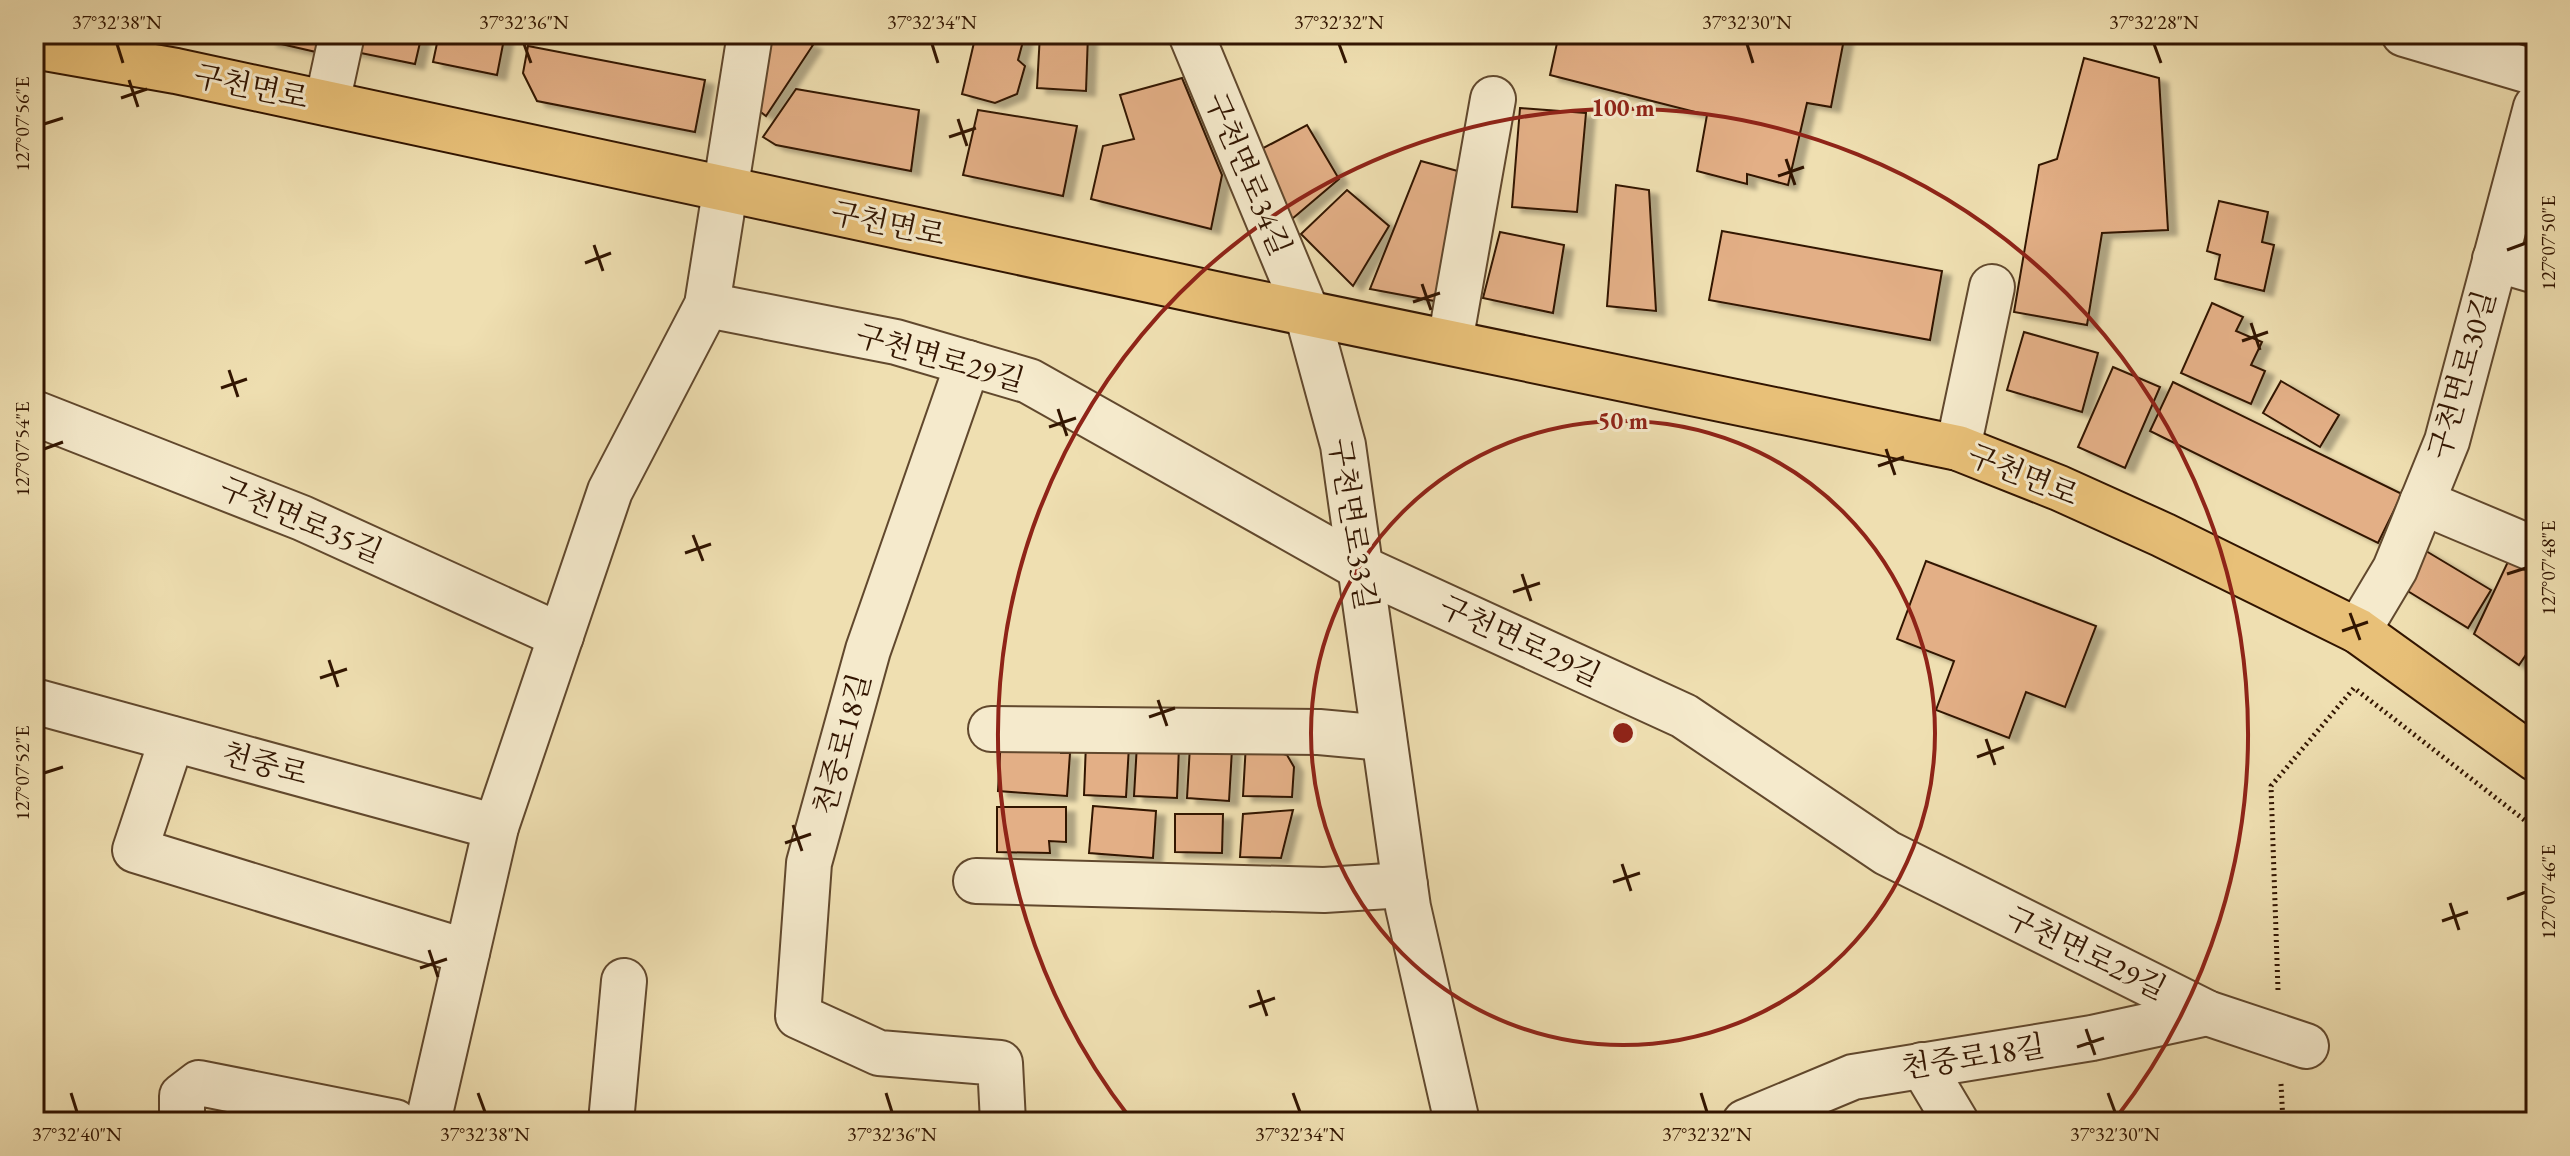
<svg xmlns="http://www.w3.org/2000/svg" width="2570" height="1156" viewBox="0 0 2570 1156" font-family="'EB Garamond','Noto Serif KR',serif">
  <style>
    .building { fill: #e3af86; stroke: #321501; stroke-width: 2; filter: url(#shadow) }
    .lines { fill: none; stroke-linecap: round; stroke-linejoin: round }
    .minor-casing { stroke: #61482d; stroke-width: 48 }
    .major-casing { stroke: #321501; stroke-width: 48 }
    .path { stroke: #321501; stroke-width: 5; stroke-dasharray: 2 4; stroke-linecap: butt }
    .minor { stroke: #f5eacc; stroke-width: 44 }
    .major { stroke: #e8c078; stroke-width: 44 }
    .ticks { fill: none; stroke: #321501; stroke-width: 3 }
    .ring { fill: none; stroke: #8f2418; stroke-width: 4 }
    .labels { text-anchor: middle; stroke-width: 6; stroke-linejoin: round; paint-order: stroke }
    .street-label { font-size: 30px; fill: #321501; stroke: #f5eacc }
    .centre { fill: #8f2418; stroke: #f5eacc; stroke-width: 4 }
    .ring-label { font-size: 24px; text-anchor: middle; font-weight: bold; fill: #8f2418; stroke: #f5eacc; stroke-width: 6; stroke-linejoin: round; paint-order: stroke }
    .neatline { fill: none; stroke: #321501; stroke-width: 3 }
    .ticks-label { font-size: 20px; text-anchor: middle; fill: #321501 }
  </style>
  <defs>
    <filter id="shadow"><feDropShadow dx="9" dy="5" stdDeviation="2" flood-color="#0004"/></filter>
  </defs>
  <rect width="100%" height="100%" fill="#efdfb1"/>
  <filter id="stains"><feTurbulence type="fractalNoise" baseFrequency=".0025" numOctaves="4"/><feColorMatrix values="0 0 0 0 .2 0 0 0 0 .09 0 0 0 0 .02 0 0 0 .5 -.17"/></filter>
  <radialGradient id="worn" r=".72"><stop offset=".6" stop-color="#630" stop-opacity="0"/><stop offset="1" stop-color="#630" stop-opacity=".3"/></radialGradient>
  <g class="building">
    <path d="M270,34H320L316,52L268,41Z"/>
    <path d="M349,34H422L415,64L346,50Z"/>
    <path d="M439,34H505L497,75L433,62Z"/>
    <path d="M764,34H791L813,45L766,116L750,104Z"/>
    <path d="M976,34H1025L1018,60L1025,66L1017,94L995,103L962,94Z"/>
    <path d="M1040,34H1088L1086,91L1037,88Z"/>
    <path d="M1559,34H1845L1831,107L1807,103L1788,185L1747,174V184L1697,171L1707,115L1550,75Z"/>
    <path d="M528,46L705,80L695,132L537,101L523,73Z"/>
    <path d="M2084,58L2159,78L2168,230L2102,233L2087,325L2014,312L2039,165L2057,159Z"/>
    <path d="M1182,78L1222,175L1211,229L1091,199L1103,146L1134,139L1120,95Z"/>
    <path d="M796,89L919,110L911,171L776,145L763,137Z"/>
    <path d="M1520,108L1586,113L1577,212L1512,207Z"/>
    <path d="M978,110L1077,126L1063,196L963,175Z"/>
    <path d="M1307,125L1339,179L1292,219L1254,153Z"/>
    <path d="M1421,161L1465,173L1440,302L1370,289Z"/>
    <path d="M1616,185L1649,190L1656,311L1607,306Z"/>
    <path d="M1347,190L1389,226L1353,286L1301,234Z"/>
    <path d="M2219,201L2268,212L2262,242L2274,245L2264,291L2215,279L2220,255L2207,251Z"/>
    <path d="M1722,231L1942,271L1930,340L1709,300Z"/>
    <path d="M1500,232L1564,245L1553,313L1483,298Z"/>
    <path d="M2212,303L2243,317L2236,331L2262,342L2251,365L2265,371L2251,404L2181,373Z"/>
    <path d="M2024,332L2098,353L2082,412L2007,390Z"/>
    <path d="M2113,367L2160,387L2125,468L2078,447Z"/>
    <path d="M2281,381L2339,415L2320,447L2263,413Z"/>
    <path d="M2173,382L2402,494L2378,543L2150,431Z"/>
    <path d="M2416,545L2491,590L2468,628L2393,582Z"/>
    <path d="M2513,551L2536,561V640L2519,665L2474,634Z"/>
    <path d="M1926,561L2096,626L2065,707L2026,692L2009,738L1936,710L1954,661L1897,639Z"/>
    <path d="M1001,736L1061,740V753H1070L1067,796L998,791Z"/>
    <path d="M1086,743L1129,746L1126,797L1084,795Z"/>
    <path d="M1246,743L1287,755L1294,767L1292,797L1243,796Z"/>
    <path d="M1137,744L1179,746L1177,798L1134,796Z"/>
    <path d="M1190,746L1232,749L1229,801L1187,798Z"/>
    <path d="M1093,806L1156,811L1153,858L1089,853Z"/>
    <path d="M997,807H1066V842L1049,841L1050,853L997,852Z"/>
    <path d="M1293,810L1281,858L1240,857L1243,814Z"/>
    <path d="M1175,814H1223L1222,853L1175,852Z"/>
  </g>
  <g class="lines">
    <defs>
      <g id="minor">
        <path d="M1191,34L1307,313L1343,445L1408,907L1457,1122"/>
        <path d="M2404,34L2536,73"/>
        <path d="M327,103L342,34"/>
        <path d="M2495,259L2536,271"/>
        <path d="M707,305L896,342L1029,381L1361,568L1684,716L1887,853L2207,1013L2306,1046"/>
        <path d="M1450,342L1493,99"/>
        <path d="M968,363L868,650L809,863L798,1016L879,1053L1000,1063L1003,1122"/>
        <path d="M37,414L302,518L561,636"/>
        <path d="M1958,448L1992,287"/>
        <path d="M2422,502L2536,550"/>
        <path d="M2358,631L2395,569L2447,441L2536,107"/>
        <path d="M34,701L496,827"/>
        <path d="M991,729L1319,732L1384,738"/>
        <path d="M172,739L135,850L467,952"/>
        <path d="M976,881L1324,890L1405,885"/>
        <path d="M1922,1065L1956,1122"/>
        <path d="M182,1122V1096L199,1083L395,1122"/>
        <path d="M428,1122L496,827L610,491L707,305L750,34"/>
        <path d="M611,1122L624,981"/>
        <path d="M1745,1122L1853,1077L2092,1038L2207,1013"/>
      </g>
      <path id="major" d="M34,46L176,71L1238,299L1958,448L2059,488L2163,535L2358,631L2536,759"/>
    </defs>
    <use href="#minor" class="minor-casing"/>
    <use href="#major" class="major-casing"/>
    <g class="path">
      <path d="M2278,990L2271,786L2354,688L2536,829"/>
      <path d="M2281,1084L2283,1122"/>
    </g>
    <use href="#minor" class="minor"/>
    <use href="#major" class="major"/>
  </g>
  <path class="ticks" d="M117,44L123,63M524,44L531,63M932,44L938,63M1339,44L1346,63M1747,44L1753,63M2154,44L2161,63M129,80L138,107M121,98L147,89M958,119L967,146M44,124L63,118M949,137L976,128M1786,159L1795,185M1778,176L1804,167M594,245L603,271M2507,250L2526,243M585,263L611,253M1422,284L1431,310M1413,302L1440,293M2251,323L2260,350M2242,341L2268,332M229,370L238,397M221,388L247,379M1058,409L1067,436M1049,427L1076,418M44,449L63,442M1886,449L1895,475M1878,466L1904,457M693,535L703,561M685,553L711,544M1522,574L1531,601M2507,574L2526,568M1513,592L1540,583M2350,613L2360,640M2342,631L2368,622M329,660L338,687M320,678L347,669M1158,700L1167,726M1149,717L1175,708M1986,739L1995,765M1977,757L2004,747M44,773L63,767M793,825L802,851M785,843L811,834M1622,864L1631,891M1613,882L1640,873M2507,899L2526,892M2450,903L2459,930M2442,921L2468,912M429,950L438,977M420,968L447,959M1258,990L1267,1016M1249,1007L1275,998M2086,1029L2095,1055M2077,1047L2104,1038M71,1093L77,1112M478,1093L485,1112M886,1093L892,1112M1293,1093L1300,1112M1701,1093L1707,1112M2108,1093L2115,1112"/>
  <g class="ring">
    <circle cx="1623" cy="733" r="312"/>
    <path d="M1130 1118A625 625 0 1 1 2116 1118"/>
  </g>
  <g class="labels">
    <g class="street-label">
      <text transform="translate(251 87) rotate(12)" y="10">구천면로</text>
      <text transform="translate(1248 174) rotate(67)" y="10">구천면로34길</text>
      <text transform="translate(888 224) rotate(12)" y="10">구천면로</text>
      <text transform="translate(940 358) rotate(16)" y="10">구천면로29길</text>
      <text transform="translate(2462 375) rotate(-74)" y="10">구천면로30길</text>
      <text transform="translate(2023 475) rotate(22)" y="10">구천면로</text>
      <text transform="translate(301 520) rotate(23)" y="10">구천면로35길</text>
      <text transform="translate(1353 524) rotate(81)" y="10">구천면로33길</text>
      <text transform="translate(1520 641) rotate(25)" y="10">구천면로29길</text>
      <text transform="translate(842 744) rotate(-75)" y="10">천중로18길</text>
      <text transform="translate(265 764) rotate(15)" y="10">천중로</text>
      <text transform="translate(2086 953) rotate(26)" y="10">구천면로29길</text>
      <text transform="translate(1973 1057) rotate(-9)" y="10">천중로18길</text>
    </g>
  </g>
  <circle cx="1623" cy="733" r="12" class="centre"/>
  <g class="ring-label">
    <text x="1623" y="116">100 m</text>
    <text x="1623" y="429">50 m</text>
  </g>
  <rect width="2570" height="1156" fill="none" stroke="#efdfb1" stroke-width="88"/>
  <rect x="44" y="44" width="2482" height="1068" class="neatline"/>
  <g class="ticks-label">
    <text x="117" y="29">37°32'38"N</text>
    <text x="524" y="29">37°32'36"N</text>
    <text x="932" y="29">37°32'34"N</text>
    <text x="1339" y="29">37°32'32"N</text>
    <text x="1747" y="29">37°32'30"N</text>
    <text x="2154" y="29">37°32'28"N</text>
    <text transform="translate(22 124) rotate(-90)" y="7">127°07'56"E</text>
    <text transform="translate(2548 243) rotate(-90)" y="7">127°07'50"E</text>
    <text transform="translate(22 449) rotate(-90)" y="7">127°07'54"E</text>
    <text transform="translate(2548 568) rotate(-90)" y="7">127°07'48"E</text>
    <text transform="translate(22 773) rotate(-90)" y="7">127°07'52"E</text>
    <text transform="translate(2548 892) rotate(-90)" y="7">127°07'46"E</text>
    <text x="77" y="1141">37°32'40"N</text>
    <text x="485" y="1141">37°32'38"N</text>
    <text x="892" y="1141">37°32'36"N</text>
    <text x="1300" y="1141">37°32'34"N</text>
    <text x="1707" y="1141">37°32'32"N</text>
    <text x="2115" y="1141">37°32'30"N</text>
  </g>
  <rect width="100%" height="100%" filter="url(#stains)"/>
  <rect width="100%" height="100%" fill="url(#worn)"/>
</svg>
